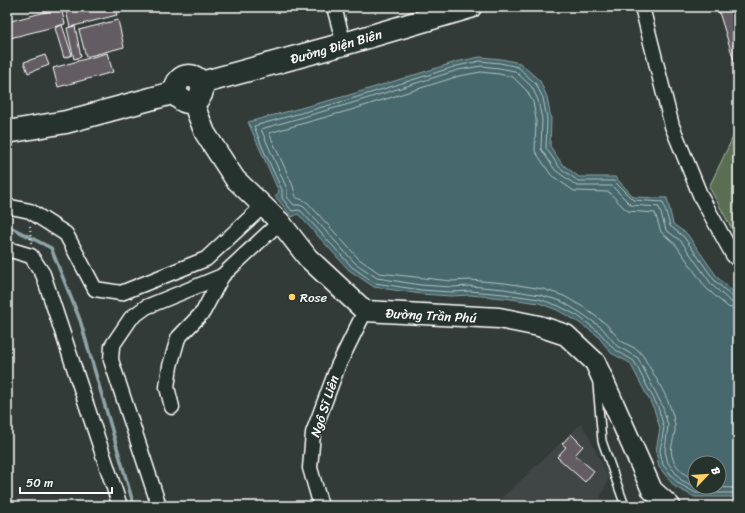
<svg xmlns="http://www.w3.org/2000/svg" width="745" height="513" viewBox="0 0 745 513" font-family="Sriracha,sans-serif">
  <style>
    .built { fill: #414545 }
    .green { fill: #5a6e52; stroke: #acb6a8 }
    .water { fill: #46686c; stroke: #90a4a7; fill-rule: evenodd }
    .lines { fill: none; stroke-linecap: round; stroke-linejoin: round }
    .shore { stroke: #b5c3c4; stroke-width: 1 }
    .stream { stroke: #90a4a7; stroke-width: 3.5 }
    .building { fill: #635b62; stroke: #fff }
    .lane-casing { stroke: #fff; stroke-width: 10 }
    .street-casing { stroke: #fff; stroke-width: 17 }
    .secondary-casing { stroke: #fff; stroke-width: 23 }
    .primary-casing { stroke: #fff; stroke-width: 25 }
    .path { stroke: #fff; stroke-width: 2; stroke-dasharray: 1 3; stroke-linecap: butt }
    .lane { stroke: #26332d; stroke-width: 7 }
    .street { stroke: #26332d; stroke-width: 14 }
    .secondary { stroke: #26332d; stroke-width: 20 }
    .primary { stroke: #26332d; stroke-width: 22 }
    .poi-dot { fill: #ffd166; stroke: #26332d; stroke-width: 1.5 }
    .labels { text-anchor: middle; stroke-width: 3; stroke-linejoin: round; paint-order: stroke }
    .street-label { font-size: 13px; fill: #fff; stroke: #26332d }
    .poi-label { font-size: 13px; fill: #fff; stroke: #26332d; text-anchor: start }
  </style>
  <rect width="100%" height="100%" fill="#323b38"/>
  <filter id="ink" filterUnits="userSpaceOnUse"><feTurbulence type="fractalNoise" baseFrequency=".025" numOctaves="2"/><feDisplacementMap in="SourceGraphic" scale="8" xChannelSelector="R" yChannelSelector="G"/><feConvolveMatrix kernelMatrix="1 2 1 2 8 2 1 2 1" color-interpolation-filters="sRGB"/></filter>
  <g filter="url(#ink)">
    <path class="built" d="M582,423L609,478L600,498L613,506H493Z"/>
    <path class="green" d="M738,130V240L709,187L736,131Z"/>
    <path class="water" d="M480,57L501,59L520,63L540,81L547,97L551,119L550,146L562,164L579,177H615L634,197L667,198L673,224L687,234L718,278L738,296V497H695L675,487L659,467L656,451L660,428L654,409L630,363L611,353L597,335L575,320L557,310L539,303L504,298L470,295L451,296L421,294L374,287L349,270L298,214L292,217L275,196L279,192L248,122L346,96L456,62ZM695,463H719V487H695Z"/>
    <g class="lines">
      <g class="shore">
        <path d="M738,299L734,298L715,281L684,237L670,226L663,202L633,200L614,181H578L559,167L546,148L547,119L543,98L536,84L518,67L500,63L480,61L457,66L348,100L254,126L263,149L282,190V198L292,211L298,210L301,211L352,267L375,283L421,290L451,292L470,291L504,294L539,299L559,306L578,316L599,332L614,349L634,361L658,407L664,427L660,451L663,465L678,483L696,493H738"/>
        <path d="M695,480C686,476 677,469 673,459C668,448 676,437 675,426C672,401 655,377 643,356L638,350L621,341L606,324L583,307L564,296L543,289L505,283L470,280L451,281L379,273L359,259L308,203C295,194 298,205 293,186L269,133L351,110L459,76L481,72L499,74L513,77L527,91L533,102L536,119L535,151L551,175L574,191L609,192L623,207L628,211L655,213L661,232L676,245L706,288L728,307L738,310"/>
        <path d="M695,487L681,480L668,463L665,451L668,425L662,405L638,358L617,346L602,328L581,313L561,301L540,295L504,289L470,286L451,287L421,285L377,278L355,263L304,207L300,205H294L287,197V189L261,129L349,104L458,70L481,66L499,68L515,71L532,87L538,100L542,119L541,149L555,170L577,186H612L631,205L659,207L666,230L681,241L712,285L731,302L738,304"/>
        <path d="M696,487L738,488"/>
      </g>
      <path class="stream" d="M7,230L12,228L51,248L80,320L134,506"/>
    </g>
    <g class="building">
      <path d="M65,7H115L117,15L70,27Z"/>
      <path d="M723,7H738V73L718,9Z"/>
      <path d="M61,8L65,24L10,38L7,29V22Z"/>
      <path d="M118,20L124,47L86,57L79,30Z"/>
      <path d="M62,25L72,55L64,58L55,28Z"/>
      <path d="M75,26L81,57L74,59L67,28Z"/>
      <path d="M107,53L113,72L58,87L53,68Z"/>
      <path d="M45,55L49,65L28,73L24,62Z"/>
      <path d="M571,434L583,446L575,455L594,471L585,482L557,457L566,447L562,444Z"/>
    </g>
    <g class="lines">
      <defs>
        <path id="lane" d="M597,384L602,441L624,503L628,506"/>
        <g id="street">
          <path d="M334,7L344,44"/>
          <path d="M642,7L672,126L701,197L733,255L738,260"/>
          <path d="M7,207H11L30,211L66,234L95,289L121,293L206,259L263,206"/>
          <path d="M7,252L11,250L31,256L43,274L120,506"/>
          <path d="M172,407L167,387L170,366L178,338L203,312L222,276L280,222"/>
          <path d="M159,506L111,360L112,346L131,318L146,307L222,276"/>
          <path d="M321,506L310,468L313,433L338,366L365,311"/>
        </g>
        <path id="secondary" d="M193,102L205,133L235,179L280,222L308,258L365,311L499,318L539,326L566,335L595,362L652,490L670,506"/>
        <g id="primary">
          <circle cx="189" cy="89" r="13"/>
          <path d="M201,83L344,44L470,7"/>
          <path d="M7,132L66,122L176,92"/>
        </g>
      </defs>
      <use href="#lane" class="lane-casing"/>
      <use href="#street" class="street-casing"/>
      <use href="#secondary" class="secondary-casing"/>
      <use href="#primary" class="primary-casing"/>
      <path class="path" d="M30,226L31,243"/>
      <use href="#lane" class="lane"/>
      <use href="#street" class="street"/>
      <use href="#secondary" class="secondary"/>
      <use href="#primary" class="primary"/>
    </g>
  </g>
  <circle class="poi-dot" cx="292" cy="297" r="4"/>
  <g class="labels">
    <g class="street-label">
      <text transform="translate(336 46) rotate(-16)" y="5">Đường Điện Biên</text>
      <text transform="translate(431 315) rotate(3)" y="5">Đường Trần Phú</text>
      <text transform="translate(324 406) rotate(-72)" y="5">Ngô Sĩ Liên</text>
    </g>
    <g class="poi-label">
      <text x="300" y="302">Rose</text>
    </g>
  </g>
  <rect width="745" height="513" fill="none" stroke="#26332d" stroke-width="24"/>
  <rect x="12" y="12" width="721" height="489" fill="none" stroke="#fff" stroke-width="1.5" filter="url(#ink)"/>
  <g transform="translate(707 475) rotate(65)"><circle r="19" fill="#26332d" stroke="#7d8581"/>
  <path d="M0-3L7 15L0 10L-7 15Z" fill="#ffd166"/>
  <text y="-6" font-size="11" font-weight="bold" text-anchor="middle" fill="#ffffff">B</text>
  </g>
  <path d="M20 487v6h92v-6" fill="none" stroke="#ffffff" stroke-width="2"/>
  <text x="26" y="487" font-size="12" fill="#ffffff" stroke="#26332d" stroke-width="3" paint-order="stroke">50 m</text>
</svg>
